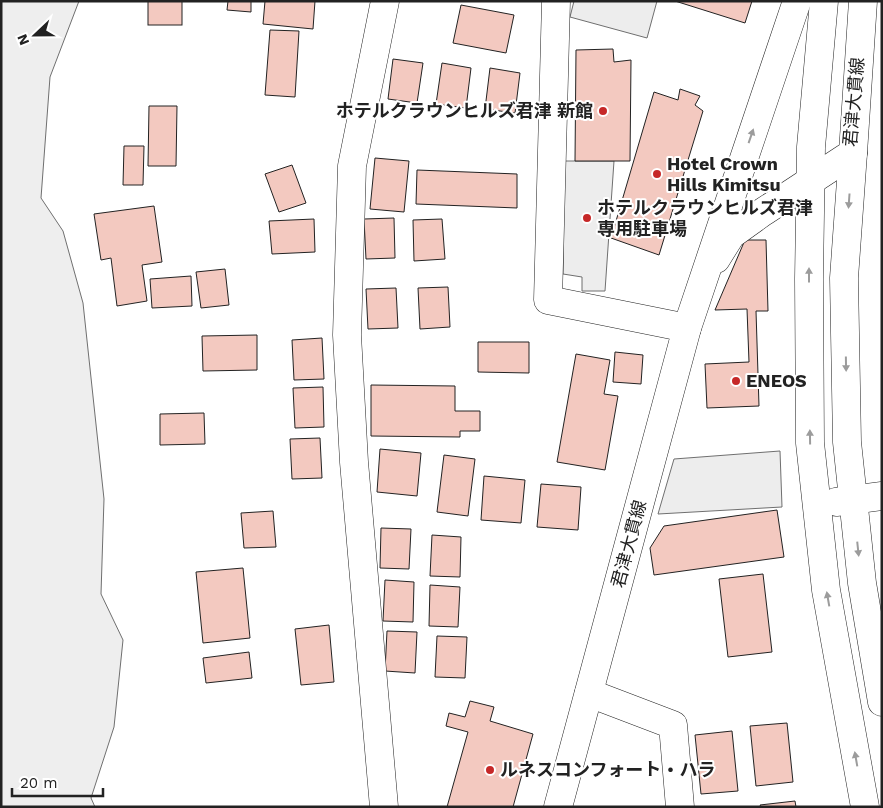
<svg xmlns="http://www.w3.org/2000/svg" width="883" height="808" viewBox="0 0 883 808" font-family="'Work Sans','Noto Sans JP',sans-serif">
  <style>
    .green { fill: #eee; stroke: #6f6f6f }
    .parking { fill: #ededed; stroke: #6f6f6f }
    .building { fill: #f3c9c0; stroke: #222 }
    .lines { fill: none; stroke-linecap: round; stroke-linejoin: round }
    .minor-casing { stroke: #222; stroke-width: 29 }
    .major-casing { stroke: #222; stroke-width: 29 }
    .minor { stroke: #fff; stroke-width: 28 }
    .major { stroke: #fff; stroke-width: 28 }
    .oneway { fill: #9c9c9c }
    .poi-dot { fill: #c62828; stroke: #fff; stroke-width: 2 }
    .labels { text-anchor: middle; stroke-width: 4; stroke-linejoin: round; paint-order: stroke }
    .street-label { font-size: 18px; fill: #222; stroke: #fff }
    .poi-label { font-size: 18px; font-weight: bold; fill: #222; stroke: #fff; text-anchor: start }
  </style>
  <rect width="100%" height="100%" fill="#fff"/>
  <path class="green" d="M1,1H79L50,77L41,198L63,231L83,303L104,499L101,594L123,640L114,727L91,798L95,807H1Z"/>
  <g class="parking">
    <path d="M574,1H657L647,38L570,17Z"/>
    <path d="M564,161H614L605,291H582V277L563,274Z"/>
    <path d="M780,451L782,507L658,514L674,459Z"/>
  </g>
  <g class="building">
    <rect x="148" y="1" width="34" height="24"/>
    <path d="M228,1H251V12L227,10Z"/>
    <path d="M265,1H315L313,29L263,24Z"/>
    <path d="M675,1H752L745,23Z"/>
    <path d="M461,5L514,15L506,53L453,43Z"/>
    <path d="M270,30L299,31L295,97L265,95Z"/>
    <path d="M613,49L614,62L631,60L630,161H575L576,50Z"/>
    <path d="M393,59L423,63L417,103L388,99Z"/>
    <path d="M442,63L471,68L466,108L436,104Z"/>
    <path d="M490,68L520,73L515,113L485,109Z"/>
    <path d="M680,89L700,96L695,105L703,111L659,255L611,238L654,92L678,100Z"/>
    <path d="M149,106H177L176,166H148Z"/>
    <path d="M124,146H144L143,185H123Z"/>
    <path d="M375,158L409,161L404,212L370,209Z"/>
    <path d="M292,165L306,203L279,212L265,174Z"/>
    <path d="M417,170L517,174V208L416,204Z"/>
    <path d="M154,206L162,262L142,265L147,301L117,306L111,258L101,260L94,214Z"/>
    <path d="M394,218L395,258L366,259L364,219Z"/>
    <path d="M314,219L315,252L272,254L269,221Z"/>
    <path d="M442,219L445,259L414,261L413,220Z"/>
    <path d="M745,240H766L768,311H756L759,406L707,408L705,364L749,362L747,309L715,310Z"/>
    <path d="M225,269L229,305L201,308L196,272Z"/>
    <path d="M191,276L192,306L152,308L150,279Z"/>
    <path d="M448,287L450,327L420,329L418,288Z"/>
    <path d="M396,288L398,328L368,329L366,289Z"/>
    <path d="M257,335V370L203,371L202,336Z"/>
    <path d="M322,338L324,379L294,380L292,340Z"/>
    <path d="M478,342H529V373L478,372Z"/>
    <path d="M615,352L643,355L641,384L613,382Z"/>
    <path d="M576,354L610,360L604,394L618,396L605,470L557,462Z"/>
    <path d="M371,385L455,386V411H480V431H460V437L371,436Z"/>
    <path d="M323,387L324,427L295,428L293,388Z"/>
    <path d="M204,413L205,444L160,445V414Z"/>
    <path d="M320,438L322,478L292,479L290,439Z"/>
    <path d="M380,449L421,453L417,496L377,492Z"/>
    <path d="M444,455L475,459L468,516L437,512Z"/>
    <path d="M484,476L525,480L521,523L481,520Z"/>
    <path d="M541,484L581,487L578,530L537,527Z"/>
    <path d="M777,510L784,557L654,575L650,548L664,526Z"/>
    <path d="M273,511L276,547L244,548L241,513Z"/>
    <path d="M381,528L411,529L409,569L380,568Z"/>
    <path d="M432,535L461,537L460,577L430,576Z"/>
    <path d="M243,568L250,638L203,643L196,572Z"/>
    <path d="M763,574L772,652L728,657L719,579Z"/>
    <path d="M385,580L414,582L413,622L383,621Z"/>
    <path d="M430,585L460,587L458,627L429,626Z"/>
    <path d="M329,625L334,682L301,685L295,629Z"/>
    <path d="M387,631L417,632L415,673L385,671Z"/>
    <path d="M437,636L467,637L465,678L435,677Z"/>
    <path d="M249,652L252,678L206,683L203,658Z"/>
    <path d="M470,701L494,707L490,721L533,734L513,807H447L468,732L446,726L449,713L465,717Z"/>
    <path d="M787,723L793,782L756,786L750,726Z"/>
    <path d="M732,731L738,791L701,794L695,735Z"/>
    <path d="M795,801L796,807H761L760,805Z"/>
  </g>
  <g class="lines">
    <defs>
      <g id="minor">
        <path d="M556,1L548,300L687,328"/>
        <path d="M824,1L811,147L809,279L810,443L826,590L865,807"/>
        <path d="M853,153L844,278L847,442L862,583L882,702"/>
        <path d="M836,502L882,496"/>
        <path d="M589,693L673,725L680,807"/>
        <path d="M384,807L354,462L347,335L352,166L385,1"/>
      </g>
      <g id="major">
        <path d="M716,259L731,235L763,212L853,153L863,1"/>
        <path d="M558,807L687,328L797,1"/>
      </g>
    </defs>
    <use href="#minor" class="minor-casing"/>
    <use href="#major" class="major-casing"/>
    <use href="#minor" class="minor"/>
    <use href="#major" class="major"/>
  </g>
  <defs><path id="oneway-solid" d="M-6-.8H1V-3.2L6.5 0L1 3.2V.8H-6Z" transform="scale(1.25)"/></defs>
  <g class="oneway">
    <use href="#oneway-solid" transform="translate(751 136) rotate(-71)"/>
    <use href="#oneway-solid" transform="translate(849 201) rotate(94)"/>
    <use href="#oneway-solid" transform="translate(809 275) rotate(-90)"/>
    <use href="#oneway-solid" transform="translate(846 364) rotate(89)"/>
    <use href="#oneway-solid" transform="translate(810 437) rotate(-91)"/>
    <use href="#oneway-solid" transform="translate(858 549) rotate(84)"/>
    <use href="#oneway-solid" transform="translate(828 599) rotate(-100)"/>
    <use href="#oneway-solid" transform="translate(856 759) rotate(-100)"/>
  </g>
  <g class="poi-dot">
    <circle cx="603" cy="111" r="5"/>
    <circle cx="657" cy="174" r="5"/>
    <circle cx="587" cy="218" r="5"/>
    <circle cx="736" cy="381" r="5"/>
    <circle cx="490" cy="770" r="5"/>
  </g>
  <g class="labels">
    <g class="street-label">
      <text transform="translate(854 102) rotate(-85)" y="6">君津大貫線</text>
      <text transform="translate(629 544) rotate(-75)" y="6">君津大貫線</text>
    </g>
    <g class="poi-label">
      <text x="593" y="117" text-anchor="end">ホテルクラウンヒルズ君津 新館</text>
      <text x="667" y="170">Hotel Crown<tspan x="667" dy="21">Hills Kimitsu</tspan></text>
      <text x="597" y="214">ホテルクラウンヒルズ君津<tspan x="597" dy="21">専用駐車場</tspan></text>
      <text x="746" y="387">ENEOS</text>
      <text x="500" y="776">ルネスコンフォート・ハラ</text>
    </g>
  </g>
  <rect width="883" height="808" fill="none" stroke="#222222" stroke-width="5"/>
  <g transform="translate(35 35) rotate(248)" stroke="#ffffff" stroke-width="4" paint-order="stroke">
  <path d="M0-4L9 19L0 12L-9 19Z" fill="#222222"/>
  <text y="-8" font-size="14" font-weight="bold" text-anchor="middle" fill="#222222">N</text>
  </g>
  <path d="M12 788v8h91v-8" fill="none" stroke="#222222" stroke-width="2.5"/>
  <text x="20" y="788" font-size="15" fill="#222222" stroke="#ffffff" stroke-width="4" paint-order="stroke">20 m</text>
</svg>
